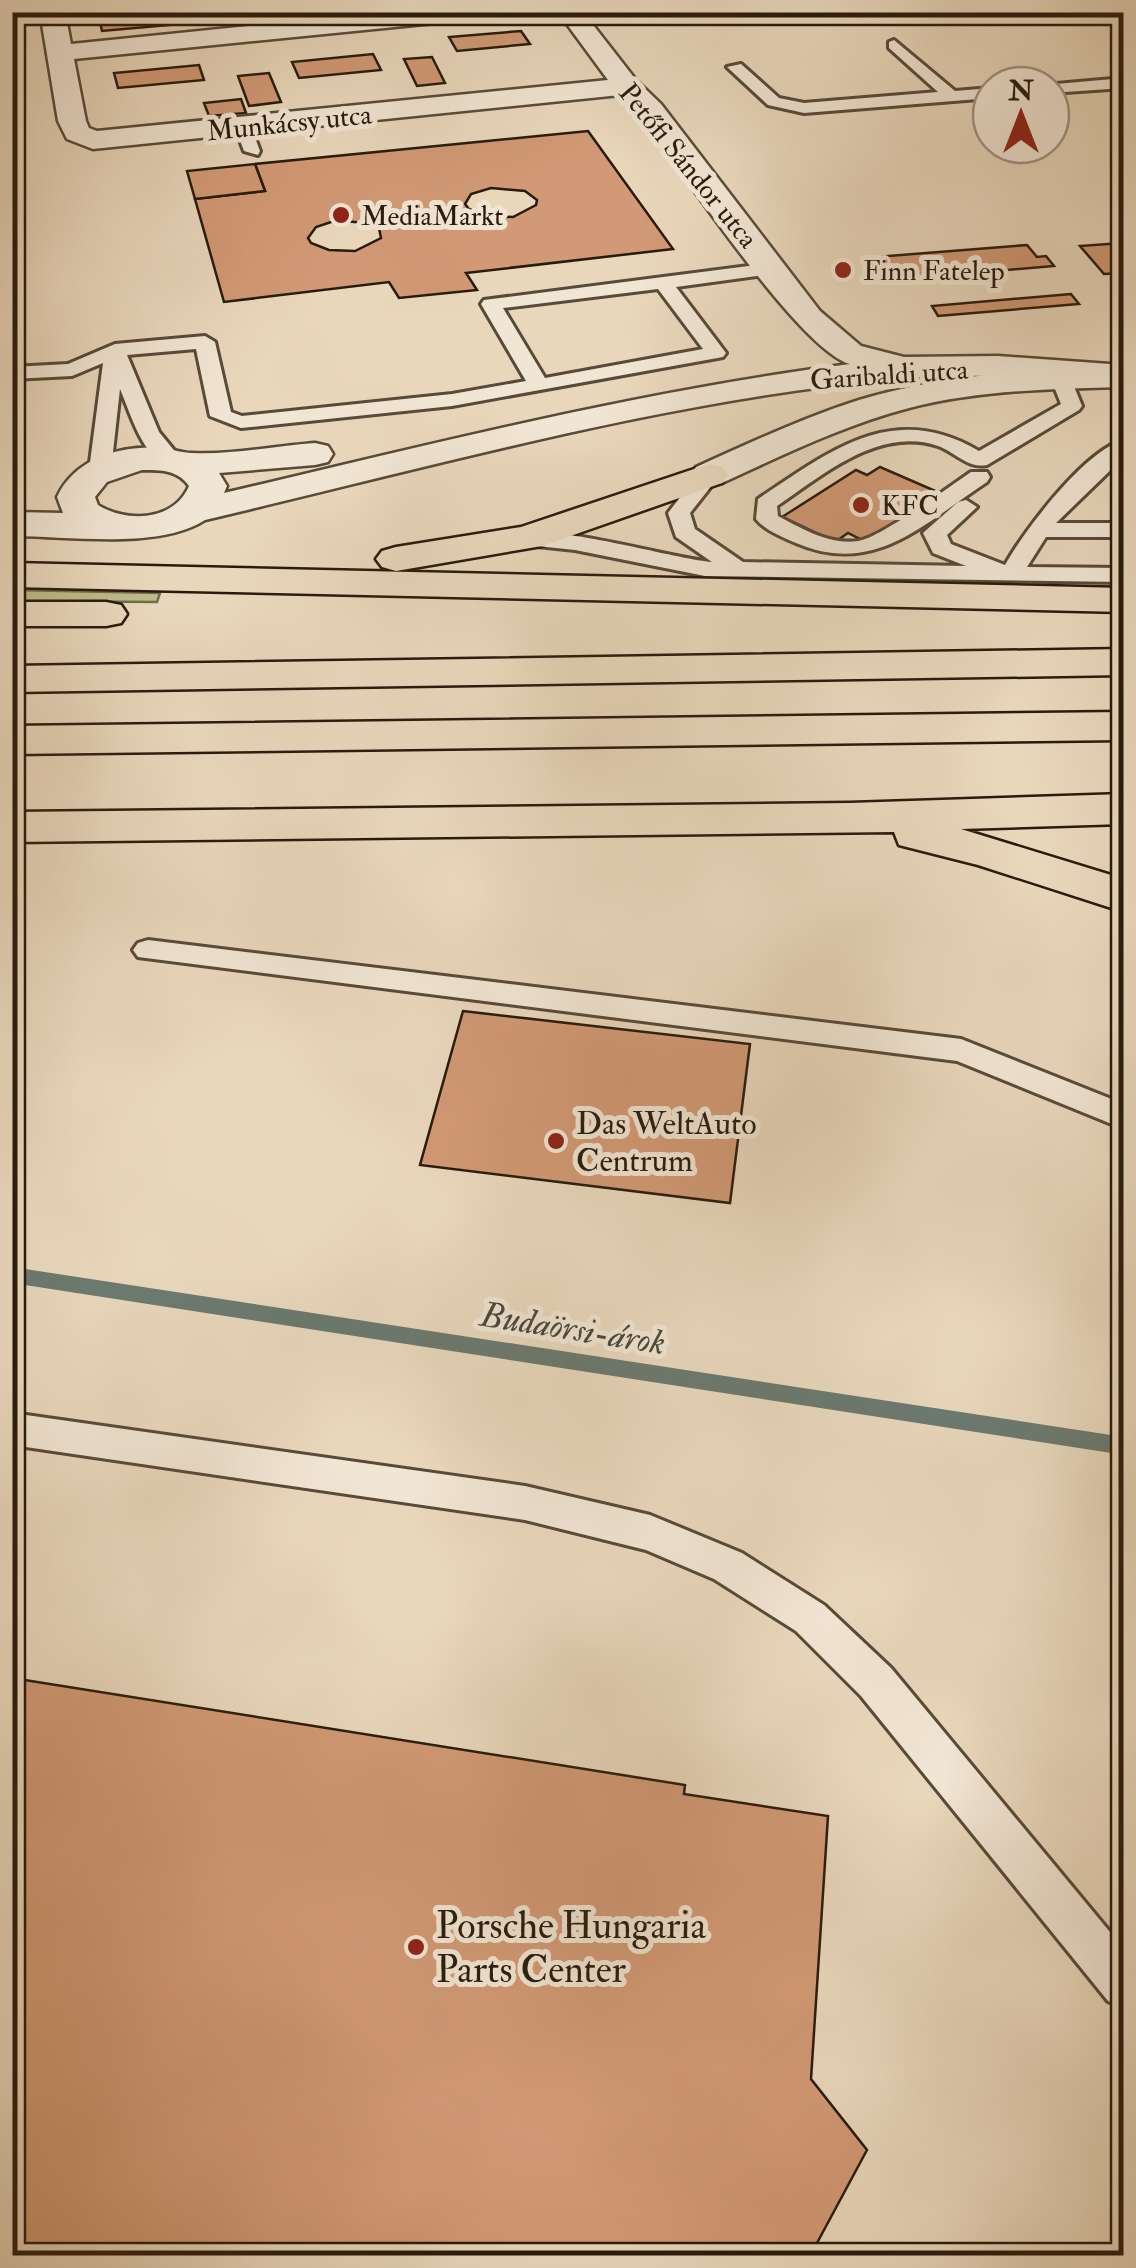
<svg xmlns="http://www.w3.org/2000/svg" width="1136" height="2268" viewBox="0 0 1136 2268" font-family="'IM FELL Double Pica',serif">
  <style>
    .green { fill: #bebc8b; stroke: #736c4c; stroke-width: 2.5 }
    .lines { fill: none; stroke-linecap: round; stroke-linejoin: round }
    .stream { fill: #6b7a71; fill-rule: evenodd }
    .building { fill: #d19975; stroke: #281b0d; stroke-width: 2.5; fill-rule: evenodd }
    .service-casing { stroke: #584a39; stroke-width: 6 }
    .minor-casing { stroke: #584a39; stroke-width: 5 }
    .tertiary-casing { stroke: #584a39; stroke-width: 5 }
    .motorway-casing { stroke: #281b0d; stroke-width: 5 }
    .service { fill: #f1e5d3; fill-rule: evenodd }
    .minor { fill: #f1e5d3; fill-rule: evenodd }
    .tertiary { fill: #f1e5d3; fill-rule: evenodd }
    .motorway { fill: #e9d7bc; fill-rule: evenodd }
    .poi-dot { fill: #8f2418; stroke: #f1e5d3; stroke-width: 4 }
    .labels { text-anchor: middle; stroke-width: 10; stroke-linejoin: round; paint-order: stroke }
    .far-street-label { font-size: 28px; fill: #281b0d; stroke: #f1e5d3 }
    .far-poi-label { font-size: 28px; fill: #281b0d; stroke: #f1e5d3; text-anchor: start }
    .poi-label { font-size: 32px; fill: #281b0d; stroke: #f1e5d3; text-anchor: start }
    .water-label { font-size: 35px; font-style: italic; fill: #494a3f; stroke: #f1e5d3 }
    .near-poi-label { font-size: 38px; fill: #281b0d; stroke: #f1e5d3; text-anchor: start }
  </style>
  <rect width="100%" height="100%" fill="#e9d7bc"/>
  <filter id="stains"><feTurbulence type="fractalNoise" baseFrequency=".002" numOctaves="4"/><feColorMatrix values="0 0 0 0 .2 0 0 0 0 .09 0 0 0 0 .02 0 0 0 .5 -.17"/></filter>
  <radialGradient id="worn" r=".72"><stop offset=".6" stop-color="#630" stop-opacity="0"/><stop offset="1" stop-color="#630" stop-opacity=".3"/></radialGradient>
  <path class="green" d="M13,590L160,593L157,602L13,601Z"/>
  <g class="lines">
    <path class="stream" d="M12,1267L1124,1437V1455L12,1283Z"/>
  </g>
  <g class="building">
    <path d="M223,12H285L287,19L227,24Z"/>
    <path d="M166,13L170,25L102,31L99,18Z"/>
    <path d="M521,31L530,44L457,51L449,37Z"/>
    <path d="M373,54L381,70L299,78L292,62Z"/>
    <path d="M432,57L445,83L417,86L404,59Z"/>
    <path d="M199,65L204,80L118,88L114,73Z"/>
    <path d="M269,73L281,102L249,106L238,76Z"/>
    <path d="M241,99L246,113L209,116L204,103Z"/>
    <path d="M588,131L673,249L466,273L477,290L399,298L389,282L224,302L195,199L265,191L255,164ZM491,188L525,191L537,200L536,205L513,217L487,216L469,209L465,204L471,194ZM337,220L372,224L379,228L381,238L355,251L329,250L311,243L308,238L316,227Z"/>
    <path d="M255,164L265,191L195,199L187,171Z"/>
    <path d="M1121,243L1124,273L1104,274L1080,246Z"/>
    <path d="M1027,245L1037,257L1046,256L1054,266L878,281L863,258Z"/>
    <path d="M1071,294L1079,304L938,316L932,306Z"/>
    <path d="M880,467L940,493L866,542L848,533L835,542L782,517L856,470L867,475Z"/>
    <path d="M463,1011L750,1044L730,1203L420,1165Z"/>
    <path d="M12,1678L685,1785L684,1794L828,1816L811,2079L867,2150L810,2256H12Z"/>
  </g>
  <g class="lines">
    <defs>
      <g id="service">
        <path d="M894,40L955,91L991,88V98L804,113L768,105L727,67L741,64L779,98L804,103L938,92L889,48V42Z"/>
        <path d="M1124,78V88L1051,93V85H1045Z"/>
        <path d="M243,122L251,127L260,151L258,155L244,151L235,127Z"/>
        <path d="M771,263L778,265V273L676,287L726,353L723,357L452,406L241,428L210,416L196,349L127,355L159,432L182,460L171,467C142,458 131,414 120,389L111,470L100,477L89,470L103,363L72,376L12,379V367L68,364L115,344L205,336L215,342L231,412L242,416L452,394L526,381L481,304L484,300ZM658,289L703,349L545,378L503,308Z"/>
        <path d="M1061,373L1071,379L1082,406L1079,410L987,465C968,469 955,452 938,446C879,426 823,475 777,506L778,516C803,529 829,545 858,541C880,538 949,487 971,472H987L990,477L987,482C924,523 875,577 796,543C782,537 765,530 756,519L758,499C830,451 893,400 979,451L1061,404L1051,379Z"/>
        <path d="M1124,440V457L1056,523H1124V537H1046L1027,567L1124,568V582L705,576L575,550L528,545L516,538C536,518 676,560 712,562L676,537L668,513L701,470L709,468L720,475L690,513L695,529L743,562L966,566L933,553L923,533L958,502L966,500L977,507L947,535L951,544L1005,565C1024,531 1085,450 1124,440Z"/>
        <path d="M148,940L961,1039L1124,1104V1129L957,1061L138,957L133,950L138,943Z"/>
        <path d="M12,1413L525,1486L650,1515L742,1553L824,1605L891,1668L1124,1949V2008L1108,2001L861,1696L796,1631L714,1579L646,1550L525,1520L12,1445Z"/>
      </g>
      <path id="minor" d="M40,12H65L71,44L385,12H477L465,20L74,59L86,121L89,128L97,131L608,80L558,12H583L636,80L661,104L820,311L861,346L904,357L998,356L1124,365V385C1051,380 976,371 904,378C667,399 435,466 205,520C159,550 68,536 12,536V512L63,513L57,497C75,458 121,445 162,448C172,449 182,453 192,453C232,455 275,446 315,443L328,446L333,454L328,462L315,465L219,473L227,486L224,493C432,444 639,391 850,364C799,350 679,167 641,116L620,95L93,149L67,139L58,121ZM142,470C161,470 178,470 189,486C174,521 127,523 98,505L95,497L107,482Z"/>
      <path id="tertiary" d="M1124,367V387C1052,389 978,390 909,408C844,425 783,455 722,483L709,486L696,483L690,475L696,467C749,443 803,418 859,400C945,374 1034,369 1124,367Z"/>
      <g id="motorway">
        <path d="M709,464L722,467L728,475L722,483L542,546L396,571L382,567L376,559L382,551L396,547L521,527Z"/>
        <path d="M12,563L1124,588V612L12,587Z"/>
        <path d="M12,602H106L121,605L127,614L121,623L106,626H12Z"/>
        <path d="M1124,649V675L12,692V666Z"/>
        <path d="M1124,712V740L12,754V726Z"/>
        <path d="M1124,794V824L961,829L1124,879V912L978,865L899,845L894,832L12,842V812L850,803Z"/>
      </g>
    </defs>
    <use href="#service" class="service-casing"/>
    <use href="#minor" class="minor-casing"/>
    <use href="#tertiary" class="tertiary-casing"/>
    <use href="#motorway" class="motorway-casing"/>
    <use href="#service" class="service"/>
    <use href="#minor" class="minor"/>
    <use href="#tertiary" class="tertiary"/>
    <use href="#motorway" class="motorway"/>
  </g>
  <g class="poi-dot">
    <circle cx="341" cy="215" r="10"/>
    <circle cx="843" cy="270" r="10"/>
    <circle cx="861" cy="505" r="10"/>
    <circle cx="556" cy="1141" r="10"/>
    <circle cx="416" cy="1947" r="10"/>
  </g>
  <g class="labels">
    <g class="far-street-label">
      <text transform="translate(289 122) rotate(-6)" y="10">Munkácsy utca</text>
      <text transform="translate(689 165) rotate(51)" y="10">Petőfi Sándor utca</text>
      <text transform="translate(889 374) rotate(-4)" y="10">Garibaldi utca</text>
    </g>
    <g class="far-poi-label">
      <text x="361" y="225">MediaMarkt</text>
      <text x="863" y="280">Finn Fatelep</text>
      <text x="881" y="515">KFC</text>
    </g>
    <g class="poi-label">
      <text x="576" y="1134">Das WeltAuto<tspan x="576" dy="37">Centrum</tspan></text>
    </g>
    <g class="water-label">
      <text transform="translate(573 1328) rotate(9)" y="12">Budaörsi-árok</text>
    </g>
    <g class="near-poi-label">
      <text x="436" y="1938">Porsche Hungaria<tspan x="436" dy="44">Parts Center</tspan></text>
    </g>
  </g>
  <rect width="1136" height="2268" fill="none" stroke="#e9d7bc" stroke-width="50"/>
  <rect x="15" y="15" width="1106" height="2238" fill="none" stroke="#281b0d" stroke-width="5"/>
  <rect x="25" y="25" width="1086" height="2218" fill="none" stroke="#281b0d" stroke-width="2.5"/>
  <g transform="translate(1021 115)"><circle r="48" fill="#f1e5d3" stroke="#a19484" stroke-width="2.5"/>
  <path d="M0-8L18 38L0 25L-18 38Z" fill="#8f2418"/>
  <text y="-15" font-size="28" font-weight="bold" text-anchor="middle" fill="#281b0d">N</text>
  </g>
  <rect width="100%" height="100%" filter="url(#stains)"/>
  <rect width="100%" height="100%" fill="url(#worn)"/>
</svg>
